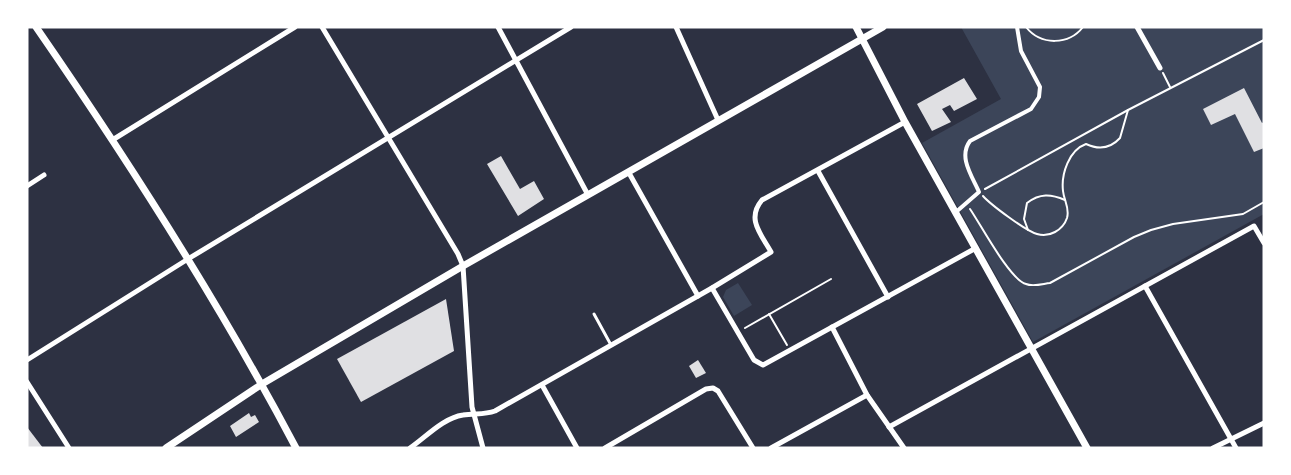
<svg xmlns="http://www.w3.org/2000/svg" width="1291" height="475" viewBox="0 0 1291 475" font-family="'PT Sans Narrow',sans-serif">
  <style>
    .green { fill: #3c4559 }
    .building { fill: #e0e0e3 }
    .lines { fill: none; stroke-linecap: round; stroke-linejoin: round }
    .path { stroke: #fff; stroke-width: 2 }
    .service { stroke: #fff; stroke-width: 3 }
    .pedestrian { stroke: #fff; stroke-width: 4 }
    .minor { stroke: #fff; stroke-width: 5 }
    .tertiary { stroke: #fff; stroke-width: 7 }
  </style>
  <rect width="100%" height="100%" fill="#2d3142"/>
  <g class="green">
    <path d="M961,27H1264V214L1033,342L922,143L1001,99Z"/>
    <path d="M738,283L752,305L734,316L723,297L726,290Z"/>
  </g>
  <g class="building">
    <path d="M964,78L977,99L954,111L950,105L942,109L951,122L932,131L917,104Z"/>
    <path d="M1244,88L1262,123L1264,122V148L1254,152L1235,114L1211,125L1203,109Z"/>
    <path d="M501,156L520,189L534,181L544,199L518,216L487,164Z"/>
    <path d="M446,299L454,351L361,402L337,359Z"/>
    <path d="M698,360L706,373L696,378L689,366Z"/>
    <path d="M249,413L251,417L255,415L259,422L236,437L230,426Z"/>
    <path d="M27,427L43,448H27Z"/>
  </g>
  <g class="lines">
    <g class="path">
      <path d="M1026,27C1041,46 1069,45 1083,27"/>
      <path d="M1163,73L1170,87"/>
      <path d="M985,189L1128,110L1264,40"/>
      <path d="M983,196C991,205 1026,231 1037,234C1049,238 1063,230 1067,218C1070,208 1064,201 1063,191C1061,174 1069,150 1086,144C1099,150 1110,149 1120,138L1128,110"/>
      <path d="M970,209C981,225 1010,280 1026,284C1033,287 1042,284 1050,283L1134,237L1151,230L1173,224L1243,214L1264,202"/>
      <path d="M1028,230L1024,219L1027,203C1040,193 1051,194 1065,200"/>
      <path d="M769,314L787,345"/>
      <path d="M745,328L831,279"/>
    </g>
    <path class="service" d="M594,314L611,345"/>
    <path class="pedestrian" d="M956,212L979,192C972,176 958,157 970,141L1031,109L1039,97L1040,87L1021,51L1017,27"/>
    <g class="minor">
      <path d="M322,27L458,254L463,266L472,407L483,448"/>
      <path d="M498,27L588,195"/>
      <path d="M676,27L718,120"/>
      <path d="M1137,27L1160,68"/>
      <path d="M114,139L295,27"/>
      <path d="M818,171L888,297"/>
      <path d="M629,173L698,296"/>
      <path d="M27,186L44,175"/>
      <path d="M1145,286L1236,448"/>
      <path d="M712,288L754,360L763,365L976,248"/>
      <path d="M832,327L867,395L904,448"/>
      <path d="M27,360L188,259L571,27"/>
      <path d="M27,382L69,448"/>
      <path d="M542,385L577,448"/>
      <path d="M889,427L1254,226L1264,243"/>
      <path d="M410,448C426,437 443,418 463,415C474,413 484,415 495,411L712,288L771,252C761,234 746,219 762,200L905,122"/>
      <path d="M605,448L706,389L713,388L718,391L753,448"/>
      <path d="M771,448L867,395"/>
      <path d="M1213,448L1264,423"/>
    </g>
    <g class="tertiary">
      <path d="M36,27C130,163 219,302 296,448"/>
      <path d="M856,27L905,122L1087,448"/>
      <path d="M166,448L262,384L463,266L883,27"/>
    </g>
  </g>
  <rect width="1291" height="475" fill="none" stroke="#ffffff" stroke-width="57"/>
</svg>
